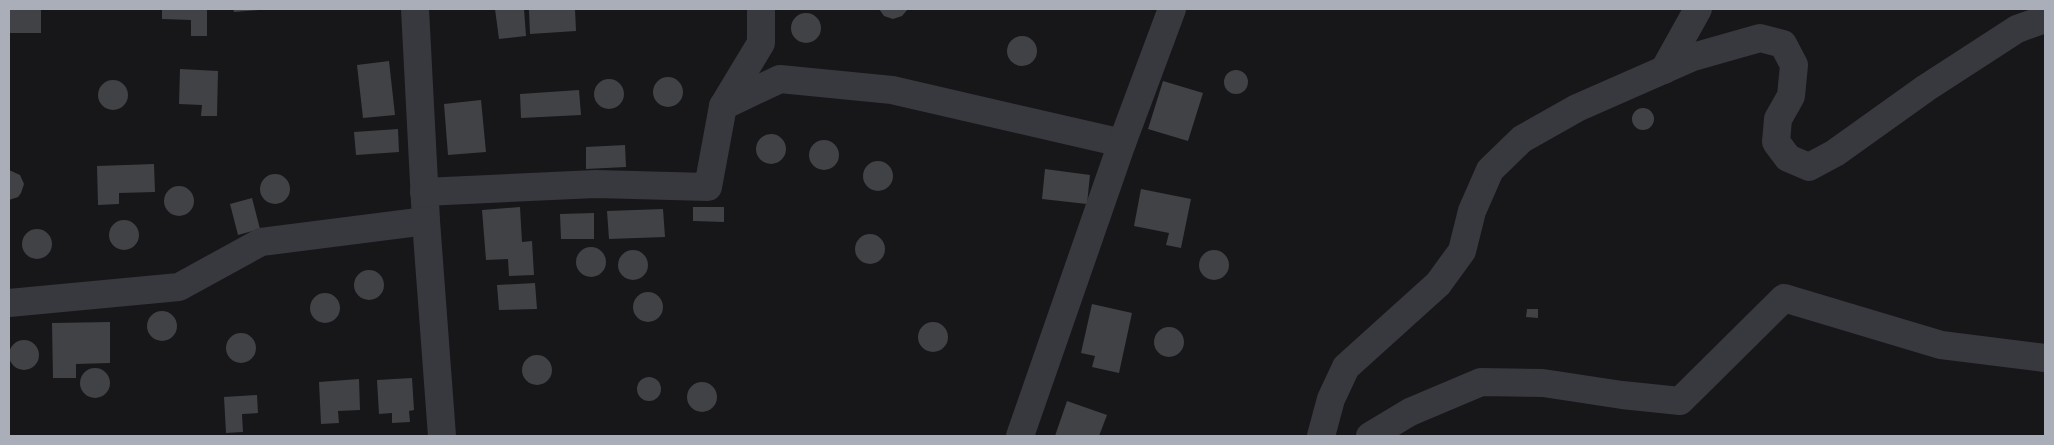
<svg xmlns="http://www.w3.org/2000/svg" width="2054" height="445" viewBox="0 0 2054 445" font-family="Montserrat,sans-serif">
  <style>
    .building { fill: #414246 }
    .lines { fill: none; stroke-linecap: round; stroke-linejoin: round }
    .minor { stroke: #38393e; stroke-width: 28 }
  </style>
  <rect width="100%" height="100%" fill="#171719"/>
  <g class="building">
    <rect x="9" y="9" width="32" height="24"/>
    <path d="M162,9H207V36H191V20L162,19Z"/>
    <path d="M233,9H259V10L234,12Z"/>
    <path d="M495,9H524L526,36L499,39Z"/>
    <path d="M575,9L576,31L530,34L529,10Z"/>
    <path d="M879,9H908L902,16L893,19L884,16Z"/>
    <circle cx="806" cy="28" r="15"/>
    <circle cx="1022" cy="51" r="15"/>
    <path d="M389,61L395,115L363,118L357,65Z"/>
    <path d="M180,69L218,71L217,116H201L202,105L179,104Z"/>
    <circle cx="1236" cy="82" r="12"/>
    <circle cx="668" cy="92" r="15"/>
    <circle cx="609" cy="94" r="15"/>
    <circle cx="113" cy="95" r="15"/>
    <path d="M1163,81L1203,93L1188,141L1148,129Z"/>
    <path d="M579,90L581,115L521,118L520,94Z"/>
    <path d="M481,100L486,152L448,155L444,104Z"/>
    <circle cx="1643" cy="119" r="11"/>
    <path d="M398,129L399,152L356,155L354,132Z"/>
    <circle cx="771" cy="149" r="15"/>
    <circle cx="824" cy="155" r="15"/>
    <path d="M625,145L626,167L586,169V147Z"/>
    <circle cx="878" cy="176" r="15"/>
    <path d="M154,164L155,192L119,193V204L98,205L97,166Z"/>
    <path d="M1045,169L1090,175L1087,204L1042,199Z"/>
    <path d="M9,170L20,175L24,184L21,193L18,197L9,200Z"/>
    <circle cx="275" cy="189" r="15"/>
    <circle cx="179" cy="201" r="15"/>
    <path d="M1141,189L1191,199L1181,248L1166,245L1169,233L1134,226Z"/>
    <path d="M252,198L260,229L238,235L230,204Z"/>
    <path d="M520,207L522,242L532,241L534,275L509,276L508,259L486,260L482,210Z"/>
    <path d="M693,207H724V222L693,221Z"/>
    <path d="M663,209L665,237L609,239L607,211Z"/>
    <path d="M594,213V239H561L560,214Z"/>
    <circle cx="124" cy="235" r="15"/>
    <circle cx="37" cy="244" r="15"/>
    <circle cx="870" cy="249" r="15"/>
    <circle cx="591" cy="262" r="15"/>
    <circle cx="1214" cy="265" r="15"/>
    <circle cx="633" cy="265" r="15"/>
    <circle cx="369" cy="285" r="15"/>
    <path d="M535,283L537,309L499,310L497,285Z"/>
    <circle cx="648" cy="307" r="15"/>
    <circle cx="325" cy="308" r="15"/>
    <path d="M1092,304L1132,313L1119,373L1092,367L1095,356L1081,353Z"/>
    <path d="M1527,309H1538V318L1526,317Z"/>
    <circle cx="162" cy="326" r="15"/>
    <path d="M110,322V363L76,364V378H53L52,323Z"/>
    <circle cx="933" cy="337" r="15"/>
    <circle cx="1169" cy="342" r="15"/>
    <circle cx="241" cy="348" r="15"/>
    <circle cx="24" cy="355" r="15"/>
    <circle cx="537" cy="370" r="15"/>
    <circle cx="95" cy="383" r="15"/>
    <circle cx="649" cy="389" r="12"/>
    <path d="M412,378L414,410L409,411L410,422L392,423V413L379,414L377,380Z"/>
    <path d="M359,379L360,410L338,411L339,423L321,424L319,382Z"/>
    <circle cx="702" cy="397" r="15"/>
    <path d="M257,395L258,413L242,414L243,432L226,433L224,397Z"/>
    <path d="M1067,401L1107,415L1099,436H1055Z"/>
  </g>
  <g class="lines">
    <g class="minor">
      <path d="M415,9L426,221L442,436"/>
      <path d="M1664,70L1698,9"/>
      <path d="M723,106L761,43V9"/>
      <path d="M424,192L596,184L708,187L723,106L780,79L892,90L1122,143"/>
      <path d="M9,303L179,287L261,242L426,221"/>
      <path d="M1020,436L1122,143L1172,9"/>
      <path d="M1321,436L1331,399L1346,367L1438,284L1462,251L1472,211L1490,170L1522,139L1577,108L1693,57L1760,38L1783,44L1794,65L1791,96L1778,119L1776,142L1788,158L1809,167L1835,153L1926,88L2017,29L2045,19"/>
      <path d="M1370,436L1410,412L1481,382L1543,383L1622,395L1680,401L1784,298L1941,345L2045,358"/>
    </g>
  </g>
  <rect width="2054" height="445" fill="none" stroke="#aaaeb9" stroke-width="20"/>
</svg>
